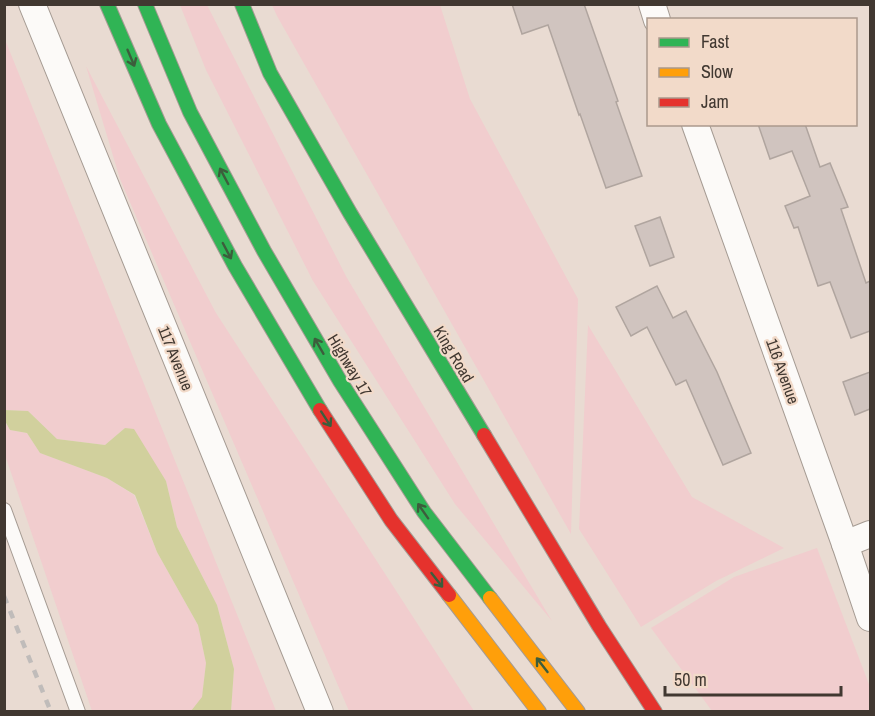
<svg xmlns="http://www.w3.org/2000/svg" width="875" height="716" viewBox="0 0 875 716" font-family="'Archivo Narrow',sans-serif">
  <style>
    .green { fill: #f1cdce }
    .water { fill: #d1d09d }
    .building { fill: #d0c4bf; stroke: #b0a59f; stroke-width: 1.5 }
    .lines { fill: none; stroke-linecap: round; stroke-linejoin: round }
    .lane-casing { stroke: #a59b93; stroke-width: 16 }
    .street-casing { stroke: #a59b93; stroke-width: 28 }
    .fast-casing { stroke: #a59b93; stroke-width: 16 }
    .slow-casing { stroke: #a59b93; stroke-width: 16 }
    .jam-casing { stroke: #a59b93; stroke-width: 16 }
    .lane { stroke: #fcfaf8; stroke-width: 14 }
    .street { stroke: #fcfaf8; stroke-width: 26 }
    .fast { stroke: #30b455; stroke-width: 14 }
    .slow { stroke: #ff9f0a; stroke-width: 14 }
    .jam { stroke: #e5322d; stroke-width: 14 }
    .rail { stroke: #c0bcba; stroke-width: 4.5; stroke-dasharray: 8 8; stroke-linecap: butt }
    .oneway { stroke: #3c5d3c }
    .labels { text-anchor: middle; stroke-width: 4.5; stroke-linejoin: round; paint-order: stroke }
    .street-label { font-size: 16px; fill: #413831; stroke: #f2dac9 }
  </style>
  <rect width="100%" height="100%" fill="#e9dbd2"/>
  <g class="green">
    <path d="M180,5H207L347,278L552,621L455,504L313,281L206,70Z"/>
    <path d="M272,5H440L470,99L578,299L571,534L277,16Z"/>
    <path d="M4,37L276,711H231L234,669L217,605L177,527L166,481L125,428L105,445L57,439L28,411L5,410Z"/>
    <path d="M86,66L216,313L474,711H349L120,179Z"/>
    <path d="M588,325L692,497L784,548L716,581L641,627L579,529Z"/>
    <path d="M4,421L10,430L27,433L40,453L107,478L134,495L157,552L198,625L206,663L202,698L191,711H92L5,455Z"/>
    <path d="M817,548L870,687V711H712L651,628L734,577Z"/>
  </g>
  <path class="water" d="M4,410L28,411L57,439L105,445L125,428L134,429L166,481L177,527L217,605L234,669L231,711H191L202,697L206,663L198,625L157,552L135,495L107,478L40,453L27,433L10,430L5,421Z"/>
  <g class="building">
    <path d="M512,4H584L618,101L616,102L642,176L606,188L580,114L579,115L548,25L522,34Z"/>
    <path d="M758,124H805L820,167L830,163L848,207L841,209L866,283L870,281V331L851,338L830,282L818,286L798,227L794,228L785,206L810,196L792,151L770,159Z"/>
    <path d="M660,217L674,257L650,266L635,226Z"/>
    <path d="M657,286L673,318L686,311L717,372L751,453L723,465L686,380L676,385L647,327L631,336L616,307Z"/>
    <path d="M870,372V409L855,415L843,382Z"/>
  </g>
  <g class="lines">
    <defs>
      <path id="lane" d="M4,510L78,712"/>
      <g id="street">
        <path d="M32,4L320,712"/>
        <path d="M652,4L657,20"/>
        <path d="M695,124L845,544L870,618"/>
        <path d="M845,544L870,534"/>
      </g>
      <g id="fast">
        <path d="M107,4L159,124L235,266L320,410"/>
        <path d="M145,4L190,112L264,251L340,381L424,512L490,598"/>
        <path d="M242,4L270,73L350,213L484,435"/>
      </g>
      <g id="slow">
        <path d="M449,595L539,712"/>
        <path d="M490,598L578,712"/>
      </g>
      <g id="jam">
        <path d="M320,410L391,520L449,595"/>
        <path d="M484,435L599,626L655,712"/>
      </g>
    </defs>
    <use href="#lane" class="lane-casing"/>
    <use href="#street" class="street-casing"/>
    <use href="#fast" class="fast-casing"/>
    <use href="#slow" class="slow-casing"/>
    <use href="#jam" class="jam-casing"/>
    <use href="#lane" class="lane"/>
    <use href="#street" class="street"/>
    <use href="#fast" class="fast"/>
    <use href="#slow" class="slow"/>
    <use href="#jam" class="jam"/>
    <path class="rail" d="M4,596L51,712"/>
  </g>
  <defs><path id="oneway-shaft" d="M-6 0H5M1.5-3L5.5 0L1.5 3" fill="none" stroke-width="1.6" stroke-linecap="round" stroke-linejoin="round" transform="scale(1.5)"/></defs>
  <g class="oneway">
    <use href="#oneway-shaft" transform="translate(131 58) rotate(67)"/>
    <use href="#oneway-shaft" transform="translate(224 176) rotate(-118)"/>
    <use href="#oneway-shaft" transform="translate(227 251) rotate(62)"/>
    <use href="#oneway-shaft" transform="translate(319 346) rotate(-120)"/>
    <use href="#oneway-shaft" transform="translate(326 419) rotate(57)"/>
    <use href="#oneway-shaft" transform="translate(423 511) rotate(-125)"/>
    <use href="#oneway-shaft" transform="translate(437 580) rotate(52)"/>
    <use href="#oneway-shaft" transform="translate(542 665) rotate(-128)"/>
  </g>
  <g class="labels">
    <g class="street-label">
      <text transform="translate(454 354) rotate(59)" y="6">King Road</text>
      <text transform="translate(176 358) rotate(68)" y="6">117 Avenue</text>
      <text transform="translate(350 365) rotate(59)" y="6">Highway 17</text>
      <text transform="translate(783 371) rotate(70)" y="6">116 Avenue</text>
    </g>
  </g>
  <rect width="875" height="716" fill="none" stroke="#413831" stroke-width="12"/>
  <rect x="647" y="18" width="210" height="108" fill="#f2dac9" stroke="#ab998c" stroke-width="1.5"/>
  <rect x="659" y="38" width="30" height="9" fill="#30b455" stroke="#ab998c" stroke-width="1.5"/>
  <text x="701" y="48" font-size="18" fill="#413831">Fast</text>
  <rect x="659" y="68" width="30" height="9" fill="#ff9f0a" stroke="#ab998c" stroke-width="1.5"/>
  <text x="701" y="78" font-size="18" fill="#413831">Slow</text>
  <rect x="659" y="98" width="30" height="9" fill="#e5322d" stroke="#ab998c" stroke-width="1.5"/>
  <text x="701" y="108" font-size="18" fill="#413831">Jam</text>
  <path d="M665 686v9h176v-9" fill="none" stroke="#413831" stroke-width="3"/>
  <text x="674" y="686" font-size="18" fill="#413831" stroke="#f2dac9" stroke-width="4.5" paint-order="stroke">50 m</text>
</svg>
